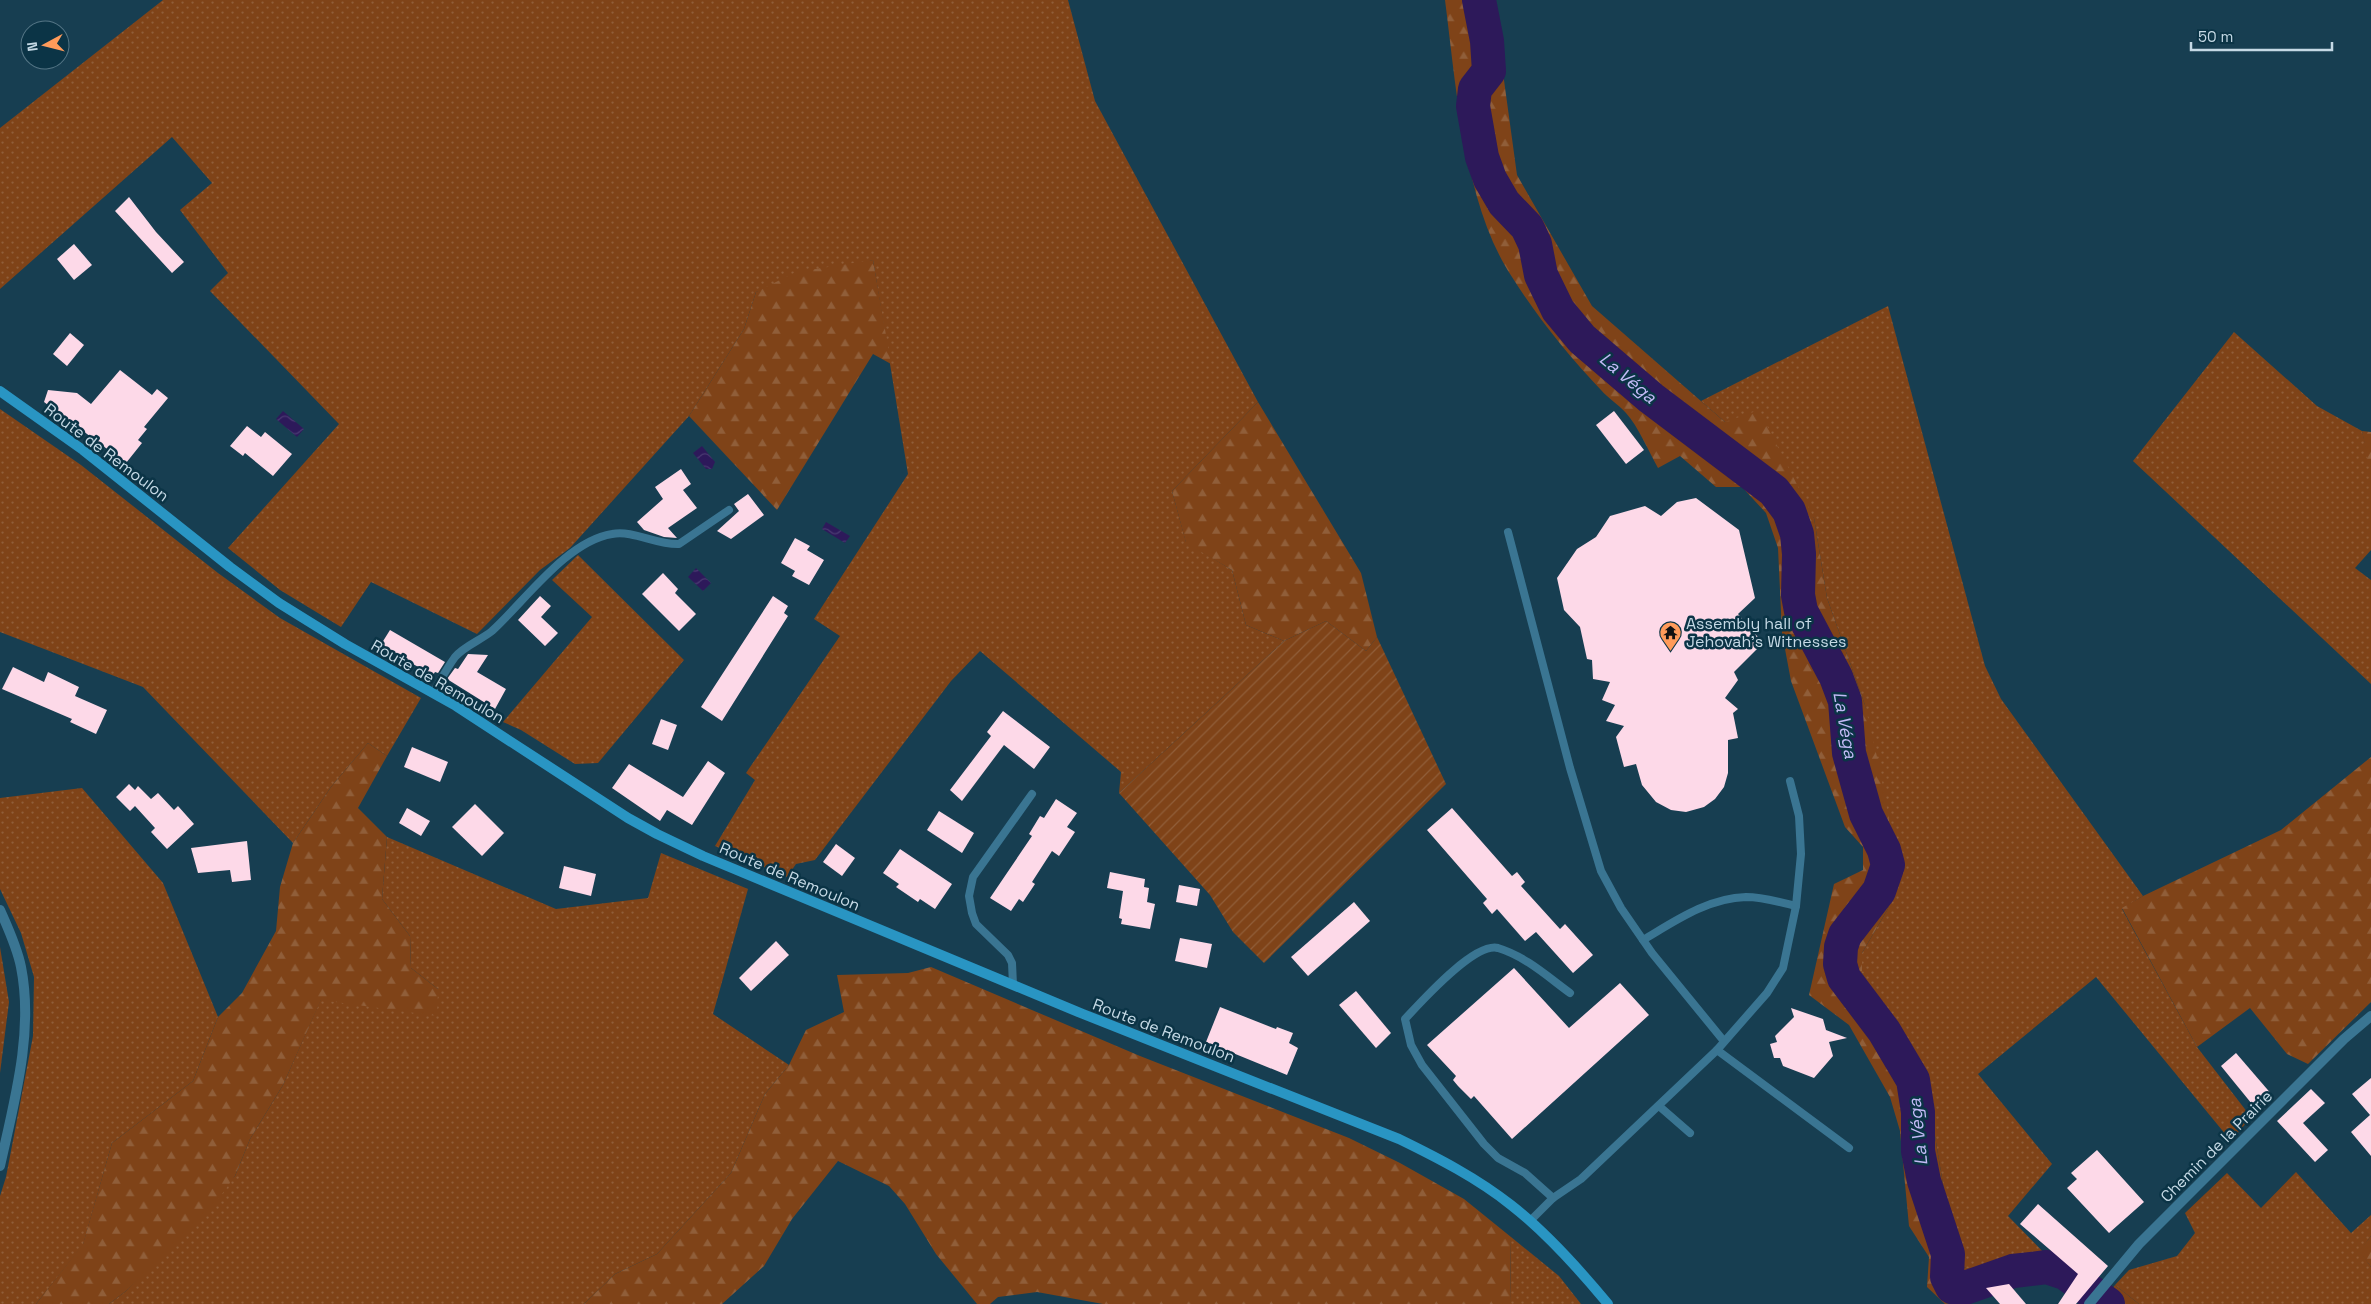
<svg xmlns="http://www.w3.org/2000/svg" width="2371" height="1304" viewBox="0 0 2371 1304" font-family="'Space Grotesk',sans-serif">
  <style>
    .grass { fill: url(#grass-dots) }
    .forest { fill: url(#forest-firs) }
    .garden { fill: url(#garden-furrows) }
    .water { fill: url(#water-waves) }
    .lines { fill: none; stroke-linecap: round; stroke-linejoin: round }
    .river { stroke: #2d195a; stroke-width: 34 }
    .building { fill: #fdd9e8 }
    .lane { stroke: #3a7592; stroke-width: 8 }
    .street { stroke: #3a7592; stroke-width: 10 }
    .secondary { stroke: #2995c3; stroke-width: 10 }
    .labels { text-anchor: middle; stroke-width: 5; stroke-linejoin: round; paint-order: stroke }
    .street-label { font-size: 16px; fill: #c5d9e5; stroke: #0b3446 }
    .poi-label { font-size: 16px; fill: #c5d9e5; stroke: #0b3446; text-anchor: start }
    .water-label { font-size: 18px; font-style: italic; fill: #c3baf6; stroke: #0b3446 }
  </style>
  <defs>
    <pattern id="grass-dots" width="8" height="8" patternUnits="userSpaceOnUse" patternTransform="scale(1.25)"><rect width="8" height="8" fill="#7f4318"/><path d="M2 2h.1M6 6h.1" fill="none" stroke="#905e39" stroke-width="1.8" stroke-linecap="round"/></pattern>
    <pattern id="forest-firs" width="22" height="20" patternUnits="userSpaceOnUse" patternTransform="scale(1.25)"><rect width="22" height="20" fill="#7f4318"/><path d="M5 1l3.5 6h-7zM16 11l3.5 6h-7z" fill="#905e39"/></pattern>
    <pattern id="garden-furrows" width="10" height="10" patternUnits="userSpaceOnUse" patternTransform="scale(1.25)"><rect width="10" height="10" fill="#7f4318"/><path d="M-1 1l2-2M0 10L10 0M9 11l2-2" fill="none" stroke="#905e39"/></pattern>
    <pattern id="water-waves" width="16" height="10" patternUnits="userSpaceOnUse" patternTransform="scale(1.25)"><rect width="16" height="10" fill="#2d195a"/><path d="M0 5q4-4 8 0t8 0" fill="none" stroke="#4a3a72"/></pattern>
  </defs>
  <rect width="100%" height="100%" fill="#173e51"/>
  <g class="grass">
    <path d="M163,0H1068L1095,101L1258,402L1172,491L1186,542L1232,570L1246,625L1284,641L1119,793L1121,772L980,651L951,681L815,860L796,864L787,877L715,846L755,780L746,773L840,636L814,619L908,474L873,260L756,292L744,329L689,416L570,548L540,570L477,634L371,582L341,627L280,590L228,548L339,424L210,291L228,273L180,210L212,183L172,137L0,289V128Z"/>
    <path d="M1888,306L1985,666L2001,699L2143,896L2122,909L2197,1047L2251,1117L2231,1141L2096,977L1978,1074L2052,1164L2008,1216L2053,1262L2029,1259L1978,1271L1963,1267L1951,1232L1926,1082L1862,973V953L1889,907L1865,705L1827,598L1814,518L1725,422L1701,401Z"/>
    <path d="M2234,332L2317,406L2362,431L2371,467V550L2355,568L2371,580V684L2133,461Z"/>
    <path d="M0,409L81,465L218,573L280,618L421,698L387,756L368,743L331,787L293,843L143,687L0,632Z"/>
    <path d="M578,555L684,660L598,763L575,764L521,730L503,722L592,617L552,580Z"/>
    <path d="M82,788L163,883L218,1017L193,1081L112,1143L83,1245L36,1304H0V1196L6,1177L33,1036L34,977L21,933L0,889V798Z"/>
    <path d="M387,837L556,909L648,898L661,853L748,889L713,1014L789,1065L765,1094L731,1173L657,1254L615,1274L584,1304H109L126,1291L235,1176L250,1139L283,1085L321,999L438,989L411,968L410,936L382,899Z"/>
    <path d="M0,947L9,1002L0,1073Z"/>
    <path d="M2296,1172L2351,1233L2371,1215V1236L2360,1251L2371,1267V1304H2139L2115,1285L2129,1270L2177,1256L2195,1233L2185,1213L2227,1173L2261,1208Z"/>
    <path d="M1511,1237L1559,1276L1581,1304H1510Z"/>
  </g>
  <g class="forest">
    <path d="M1445,0H1493L1517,175L1592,306L1725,422L1759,410L1814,518L1827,598L1865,705L1880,770L1897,865L1889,907L1862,953V973L1926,1082L1951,1232L1963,1267L1978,1271L1979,1297L1945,1304L1927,1287L1929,1257L1909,1226L1900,1131L1890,1097L1849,1025L1809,995L1834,884L1863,870V847L1845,827L1791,681L1782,633L1778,548L1766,513L1742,487H1716L1680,456L1658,468C1649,452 1638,426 1626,413C1618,404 1608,398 1601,390C1568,355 1538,318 1512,277C1464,205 1456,85 1445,0Z"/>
    <path d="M873,260L891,364L873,354L777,510L689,416L744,329L756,292L796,272Z"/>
    <path d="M1258,402L1361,573L1377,637L1366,651L1326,621L1284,641L1246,625L1232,570L1186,543L1172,491Z"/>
    <path d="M2362,431L2371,432V467L2369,465Z"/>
    <path d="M368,743L387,756L358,808L387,837L382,899L410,936L411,968L438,989L437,1016L321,1000L283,1085L250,1139L235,1176L209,1212L126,1291L109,1304H36L83,1244L112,1143L193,1081L218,1017L242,993L276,931L280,887L293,843L331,787Z"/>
    <path d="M2371,757V1002L2308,1064L2287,1054L2250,1008L2197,1047L2122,908L2143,896L2281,830Z"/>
    <path d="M931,967L1140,1056L1349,1138L1400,1163L1464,1199L1511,1237L1510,1304H1103L1037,1292L998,1297L990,1304H977L936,1254L905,1204L889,1186L838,1161L792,1219L764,1266L722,1304H584L615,1274L657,1254L731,1173L765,1094L789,1065L806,1030L844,1012L837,975L908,973Z"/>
    <path d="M2371,1236V1267L2359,1251Z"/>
    <path d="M2115,1285L2139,1304H2100Z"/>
  </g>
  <path class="garden" d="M1326,621L1366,651L1377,637L1446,784L1264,963L1233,932L1210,895L1119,793L1284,641Z"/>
  <g class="water">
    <path d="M283,411L304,429L297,437L276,419Z"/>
    <path d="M702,446L715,462L712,469H706L693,453Z"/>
    <path d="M826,522L850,536L845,543L822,529Z"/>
    <path d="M696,568L711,583L703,591L688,577Z"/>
  </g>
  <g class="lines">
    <path class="river" d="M1479,0L1487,41L1489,71L1475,89L1473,106L1482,157L1490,179L1504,203L1527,227L1535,244L1541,275L1558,310L1582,339L1651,398L1774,491L1789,511L1797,534L1799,554L1798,595L1801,611L1836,677L1845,701L1849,753L1866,814L1884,850L1888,865L1879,891L1845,935L1841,947L1840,964L1844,978L1884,1031L1913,1080L1918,1112V1151L1924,1181L1948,1254L1947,1277L1952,1287L1962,1289L2013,1271L2047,1267L2065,1273L2108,1304"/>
  </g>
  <g class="building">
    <path d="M129,197L156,232L184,262L172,273L115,211Z"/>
    <path d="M74,244L92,265L74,280L57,259Z"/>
    <path d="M70,333L84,345L67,366L53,354Z"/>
    <path d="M120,370L152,395L157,389L168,398L144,427L147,429L138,440L142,443L126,463L44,402L48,390L77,393L91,404Z"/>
    <path d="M1614,411L1644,450L1626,464L1596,425Z"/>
    <path d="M247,426L261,437L265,432L292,454L273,476L245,453L243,456L230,446Z"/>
    <path d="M681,469L691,484L683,490L697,508L668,528L677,538L664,537L644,530L637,522L663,499L655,487Z"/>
    <path d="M748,494L764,515L731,539L717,531L739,511L734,504Z"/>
    <path d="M1696,498L1739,530L1755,598L1738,614L1763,643L1734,672L1738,680L1725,698L1738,709L1733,713L1738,738L1728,740V773L1724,787L1715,799L1704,807L1686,812L1671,810L1656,802L1642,785L1636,764L1624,767L1616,737L1624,726L1606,721L1615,705L1602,700L1610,682L1593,679L1592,660L1587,659L1580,627L1564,610L1557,578L1577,549L1596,537L1610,516L1645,506L1661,516L1677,502Z"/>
    <path d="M795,538L810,546L807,550L824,560L809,585L792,576L795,571L781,563Z"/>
    <path d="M663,573L678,589L675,593L696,614L679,631L642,594Z"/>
    <path d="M540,596L551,606L541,617L558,633L545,646L518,620Z"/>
    <path d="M773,596L788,606L784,613L788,616L722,721L701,707Z"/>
    <path d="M390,630L445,662L438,673L435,672L433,675L380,646Z"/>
    <path d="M468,654L488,655L477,672L506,689L495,709L447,679L455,668L458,669Z"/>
    <path d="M13,667L44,682L48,672L79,687L75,696L107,710L96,734L70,722L72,719L2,689Z"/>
    <path d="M1003,711L1050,747L1034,769L1004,745L962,801L950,790L991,736L987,732Z"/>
    <path d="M661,719L677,725L668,750L652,744Z"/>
    <path d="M412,747L448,762L440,782L404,767Z"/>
    <path d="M708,761L725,773L692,825L667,810L660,821L612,788L629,764L683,797Z"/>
    <path d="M129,784L135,790L138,786L151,799L158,793L174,810L178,806L194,824L167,849L151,832L155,828L135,806L130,811L116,797Z"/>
    <path d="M1056,799L1077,813L1067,827L1075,832L1059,856L1052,851L1032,882L1035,884L1023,902L1019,899L1011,911L990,898L1032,836L1029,834L1040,816L1044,818Z"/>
    <path d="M475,804L504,833L482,856L452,827Z"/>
    <path d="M407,808L430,821L421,836L399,823Z"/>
    <path d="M1452,808L1512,876L1517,872L1525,882L1521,886L1560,929L1565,924L1593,955L1573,973L1536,932L1525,941L1497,909L1492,914L1483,903L1487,899L1427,830Z"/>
    <path d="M939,811L974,833L962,853L927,830Z"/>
    <path d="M247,841L251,880L232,882L230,870L198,873L191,848Z"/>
    <path d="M836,844L855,858L842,876L823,862Z"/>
    <path d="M900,849L952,884L935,909L920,899L918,902L896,887L899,884L883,873Z"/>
    <path d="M564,866L596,874L591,896L559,888Z"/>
    <path d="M1110,872L1145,879L1144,887L1149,888L1147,902L1155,904L1150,929L1121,924L1122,919L1119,918L1123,891L1107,888Z"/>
    <path d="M1179,885L1200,889L1197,906L1176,902Z"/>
    <path d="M1354,902L1370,921L1308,976L1291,957Z"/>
    <path d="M1180,938L1212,944L1207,968L1175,961Z"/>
    <path d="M776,941L789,955L751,991L739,978Z"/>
    <path d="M1514,968L1569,1028L1620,983L1649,1015L1512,1139L1474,1096L1471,1099L1458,1086L1453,1080L1456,1076L1427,1045Z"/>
    <path d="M1356,991L1391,1033L1376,1048L1339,1005Z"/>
    <path d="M1220,1007L1276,1029L1277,1027L1293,1033L1289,1043L1298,1048L1287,1075L1206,1042Z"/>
    <path d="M1791,1008L1823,1019L1826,1030L1847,1038L1829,1042L1833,1056L1814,1078L1783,1066L1780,1058H1774L1770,1044L1777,1042L1775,1036L1794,1017Z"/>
    <path d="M2236,1053L2273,1096L2256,1109L2221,1066Z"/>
    <path d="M2371,1078V1156L2351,1132L2370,1115L2352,1094Z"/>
    <path d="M2311,1089L2325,1103L2303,1123L2328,1150L2315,1162L2277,1121Z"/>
    <path d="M2097,1150L2144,1202L2109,1233L2067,1188L2077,1179L2071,1173Z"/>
    <path d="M2038,1204L2108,1266L2076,1304H2058L2078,1274L2020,1224Z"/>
    <path d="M2009,1284L2026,1304H2000L1986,1288Z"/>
  </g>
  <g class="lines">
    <g class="lane">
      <path d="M1508,532L1570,768L1601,871L1621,908L1652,953L1723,1040"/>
      <path d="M433,693C440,681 447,668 455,657C464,646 481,640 492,631C525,601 567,541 612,534C634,530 656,545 679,544L729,510"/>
      <path d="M1643,940C1675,921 1708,898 1746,897C1763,897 1780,902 1796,906"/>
      <path d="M1013,985L1012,963L1008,955L976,924L972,913L969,896L973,877L1032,794"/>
      <path d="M1717,1050L1849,1148"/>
      <path d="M1659,1106L1690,1133"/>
      <path d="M1553,1198L1525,1173L1498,1158L1484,1144L1422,1065L1411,1045L1405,1019C1421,1002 1474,942 1498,948C1525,956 1548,977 1570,993"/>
      <path d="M1530,1221L1553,1198L1581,1179L1717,1050L1767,993L1783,968L1796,906L1801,854L1799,816L1790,781"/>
    </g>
    <g class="street">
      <path d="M0,910C8,928 17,947 21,967C34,1032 14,1103 0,1166"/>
      <path d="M2089,1304L2139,1244L2344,1039L2371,1016"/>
    </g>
    <path class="secondary" d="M0,391L83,450L230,567L279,603L345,644L456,706L628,818L657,834L703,856L1083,1014L1399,1139C1438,1158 1477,1178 1511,1205C1547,1233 1579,1269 1608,1304"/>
  </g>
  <defs>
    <symbol id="temple-pin" viewBox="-11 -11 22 30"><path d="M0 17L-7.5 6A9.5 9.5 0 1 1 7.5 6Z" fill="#ff9b5a" stroke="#0b3446"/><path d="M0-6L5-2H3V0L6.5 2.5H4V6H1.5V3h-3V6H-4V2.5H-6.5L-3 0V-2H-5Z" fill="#111"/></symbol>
  </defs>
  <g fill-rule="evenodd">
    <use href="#temple-pin" x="1658" y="620" width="25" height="34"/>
  </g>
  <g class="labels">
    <g class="street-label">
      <text transform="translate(107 452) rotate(37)" y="6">Route de Remoulon</text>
      <text transform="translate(438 681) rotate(30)" y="6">Route de Remoulon</text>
      <text transform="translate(790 876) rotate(23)" y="6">Route de Remoulon</text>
      <text transform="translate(1164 1030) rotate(21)" y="6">Route de Remoulon</text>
      <text transform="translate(2216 1146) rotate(-45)" y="6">Chemin de la Prairie</text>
    </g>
    <g class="poi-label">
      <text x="1686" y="629">Assembly hall of<tspan x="1686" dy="18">Jehovah's Witnesses</tspan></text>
    </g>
    <g class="water-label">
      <text transform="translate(1628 378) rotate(40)" y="6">La Véga</text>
      <text transform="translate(1845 725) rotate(80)" y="6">La Véga</text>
      <text transform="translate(1918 1132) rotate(-96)" y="6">La Véga</text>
    </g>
  </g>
  <g transform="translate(45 45) rotate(263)"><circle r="24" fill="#0b3446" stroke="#557686"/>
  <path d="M0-4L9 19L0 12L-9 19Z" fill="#ff9b5a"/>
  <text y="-8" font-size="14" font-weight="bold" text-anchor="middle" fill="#c5d9e5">N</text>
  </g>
  <path d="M2191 42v8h141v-8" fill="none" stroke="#c5d9e5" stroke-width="2.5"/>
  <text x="2198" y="42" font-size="15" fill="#c5d9e5" stroke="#0b3446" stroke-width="4" paint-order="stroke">50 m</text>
</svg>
